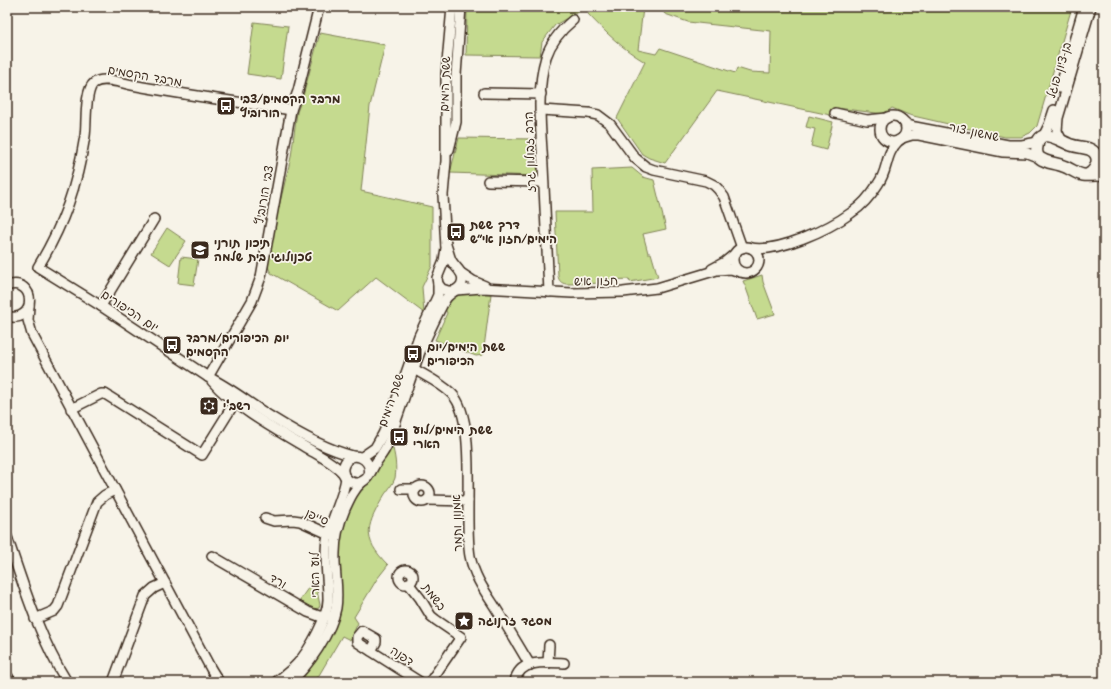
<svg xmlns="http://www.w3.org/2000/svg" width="1111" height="689" viewBox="0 0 1111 689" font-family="'Architects Daughter','Playpen Sans Hebrew',sans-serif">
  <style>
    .green { fill: #c5da8f; stroke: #808256 }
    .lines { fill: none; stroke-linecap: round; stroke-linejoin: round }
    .minor-casing { stroke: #3b2a1e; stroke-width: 12 }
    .major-casing { stroke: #3b2a1e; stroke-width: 14 }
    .minor { stroke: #f7f3e8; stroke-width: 9 }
    .major { stroke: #f7f3e8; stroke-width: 11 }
    .labels { text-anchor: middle; stroke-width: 3.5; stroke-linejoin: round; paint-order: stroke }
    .street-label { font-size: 12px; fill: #3b2a1e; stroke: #f7f3e8 }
    .poi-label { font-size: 12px; font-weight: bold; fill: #3b2a1e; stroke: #f7f3e8; text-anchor: start }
  </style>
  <rect width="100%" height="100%" fill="#f7f3e8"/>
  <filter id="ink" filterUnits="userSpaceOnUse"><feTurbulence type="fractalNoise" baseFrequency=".025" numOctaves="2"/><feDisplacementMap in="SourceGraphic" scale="8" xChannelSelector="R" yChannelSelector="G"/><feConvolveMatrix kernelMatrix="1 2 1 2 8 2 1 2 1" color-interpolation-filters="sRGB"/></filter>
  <g filter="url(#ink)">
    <g class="green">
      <path d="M490,7H582L583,9L555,25L542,42L540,56L466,55L467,10H490Z"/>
      <path d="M594,7H641L643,8L638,50L656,54L660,48L735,73L737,68L750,72L770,73L771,31L688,22L665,14L659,7H912V11H1000L1001,7H1072L1037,126L1030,133L1021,137H1005L909,115L892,108L884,114L837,108L835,116L717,91L665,163L649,158L642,154L617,118L645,62C623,49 606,33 588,14Z"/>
      <rect x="915" y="7" width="82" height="1"/>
      <path d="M254,22L288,26L281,79L247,74Z"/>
      <path d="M320,33L385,45L370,106L361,191L432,207V266L422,287L424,313L376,277L338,311L271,273L267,265V256L291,157L297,112L303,96Z"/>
      <path d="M809,116L833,122L826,150L811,146L815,129L806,127Z"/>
      <path d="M459,138L535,139L538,176L450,173Z"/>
      <path d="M632,168L643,177L654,180L666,229L643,234L648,253H651L658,277L630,282L629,279L609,280L610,283L566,284C561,283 559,281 558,276L555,212H593L592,170Z"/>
      <path d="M167,228L186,241L170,265L151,253Z"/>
      <path d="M181,257L198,259L194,285L178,283Z"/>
      <path d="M762,275L763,282L775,314L757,319L746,288L743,281Z"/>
      <path d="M467,293L491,294L483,355L476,356L435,340L447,313L445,309C451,300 455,295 467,293Z"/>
      <path d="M392,445C395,455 397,467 395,478C393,484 388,490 385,494C367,525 360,537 388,565L377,579L354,617L358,623L350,640L342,636L315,682H304L302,681L335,618L339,534L353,495Z"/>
      <path d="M311,584L316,586L320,605L319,608L315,609L299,601Z"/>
    </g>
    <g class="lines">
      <defs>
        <g id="minor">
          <path d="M452,7L446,74V161L443,195L446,248L444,261L437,278L438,284L442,289L448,291H454"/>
          <path d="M1060,88L1084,7"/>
          <path d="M484,93L541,94"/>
          <path d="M291,110C238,102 185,95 132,85C121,83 103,76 94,83C84,91 87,124 85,136C77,186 64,224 38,267L101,306L208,377C231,388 251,405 273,418C297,433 325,449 353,456"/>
          <path d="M541,110L588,113L598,115L610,124L635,158L646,167L654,170L706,181L714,185L718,189L724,197L742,248"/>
          <path d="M835,113L867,120L887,118"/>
          <circle cx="893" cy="129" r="13"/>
          <path d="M902,120L908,125L915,127L1008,145H1022L1038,142"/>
          <path d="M1043,137L1049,125L1054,110"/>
          <path d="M902,138L912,135H919L1003,152L1027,153L1040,158"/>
          <path d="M1062,141L1057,131L1058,118L1091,7"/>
          <path d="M449,150L456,122V75L461,7"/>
          <path d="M488,181L543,182"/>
          <circle cx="746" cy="260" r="13"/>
          <path d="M751,248C778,253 829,229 851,213C862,206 871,195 878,184C889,169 884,155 899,140"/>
          <path d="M712,269L725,262L736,253"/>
          <path d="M461,273L473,281L485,286"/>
          <path d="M7,286C37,276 37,325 7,316"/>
          <path d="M456,290L482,288L572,293L623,292L657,288L717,270L731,269L740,272"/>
          <path d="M549,292C547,250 545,208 543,166C541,132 536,89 546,57C551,42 561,30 573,20"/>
          <path d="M29,306L28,320L32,334L211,669L219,682"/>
          <path d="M101,306L154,219"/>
          <path d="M409,366C423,375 440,382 452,394C478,420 463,517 470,556C474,576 484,590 495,607C507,626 518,645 530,665"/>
          <path d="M208,377L252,301L261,277L291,110L298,91L319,7"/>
          <path d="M212,381C233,406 276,430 305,447C318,455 333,462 343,473"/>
          <path d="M71,409L101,394H105L202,455L235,402"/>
          <path d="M362,457L375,448L383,434L392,413L419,336L438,295V284"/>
          <path d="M369,475C373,457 350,449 344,465C340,474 348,484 358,483C367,482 370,473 374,466C377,460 382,455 385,449C391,439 394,428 397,418C405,396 412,373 420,352C428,334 436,316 445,300C449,293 457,291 461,285C467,274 455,268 451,260C449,255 448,250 446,245"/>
          <circle cx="422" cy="494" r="8"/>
          <path d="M401,489H416"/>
          <path d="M427,500L468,501"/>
          <path d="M265,518L274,521L293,520L300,521L333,536"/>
          <path d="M7,537C24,587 39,637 67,682"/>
          <path d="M212,556L308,612L319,616H330"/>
          <circle cx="406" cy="577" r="7"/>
          <path d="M408,583L420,598L431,616L436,620L461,637L430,682"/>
          <path d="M35,619L54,611L58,606L97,502L105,495L115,490"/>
          <path d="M371,651L376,642V639L362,631L357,637V642L420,682"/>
          <path d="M548,663L549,645"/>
          <path d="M113,682L145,596L154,588L165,583"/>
          <path d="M276,682C283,676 291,671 297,664C309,651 329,616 328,598C328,579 324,559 327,540C331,518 343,499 346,478"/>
          <path d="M290,682C308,667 332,631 336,608C339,590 334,571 335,553C335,537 339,523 345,509C350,498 354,489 363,481"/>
          <path d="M515,682C518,659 546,662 564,663"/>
        </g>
        <g id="major">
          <path d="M1087,175C1098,170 1102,154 1089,149C1083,147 1077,147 1071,145C1060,141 1039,125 1037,147C1036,151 1037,156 1040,158C1046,163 1056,163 1063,166C1070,168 1076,174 1083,175C1090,176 1097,174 1104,176"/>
          <path d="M7,677L10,682"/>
        </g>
      </defs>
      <use href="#minor" class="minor-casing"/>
      <use href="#major" class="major-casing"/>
      <use href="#minor" class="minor"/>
      <use href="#major" class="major"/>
    </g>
  </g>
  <defs>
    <symbol id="bus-square" viewBox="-11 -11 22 22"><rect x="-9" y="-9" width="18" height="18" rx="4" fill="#3b2a1e" stroke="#f7f3e8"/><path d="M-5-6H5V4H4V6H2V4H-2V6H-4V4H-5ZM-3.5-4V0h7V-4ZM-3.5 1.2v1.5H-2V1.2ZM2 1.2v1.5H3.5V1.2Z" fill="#fff"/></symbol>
    <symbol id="school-square" viewBox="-11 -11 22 22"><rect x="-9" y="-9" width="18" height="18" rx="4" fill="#3b2a1e" stroke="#f7f3e8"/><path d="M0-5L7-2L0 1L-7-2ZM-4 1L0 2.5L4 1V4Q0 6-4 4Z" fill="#fff"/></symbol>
    <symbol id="synagogue-square" viewBox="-11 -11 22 22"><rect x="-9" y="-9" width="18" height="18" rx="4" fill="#3b2a1e" stroke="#f7f3e8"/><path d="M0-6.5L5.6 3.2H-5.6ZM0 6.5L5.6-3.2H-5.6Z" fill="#fff"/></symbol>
    <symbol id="sight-square" viewBox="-11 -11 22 22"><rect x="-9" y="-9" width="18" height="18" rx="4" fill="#3b2a1e" stroke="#f7f3e8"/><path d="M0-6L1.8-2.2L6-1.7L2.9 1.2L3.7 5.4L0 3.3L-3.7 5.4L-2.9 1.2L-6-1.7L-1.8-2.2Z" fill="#fff"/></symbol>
  </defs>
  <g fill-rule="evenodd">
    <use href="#bus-square" x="215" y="95" width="22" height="22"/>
    <use href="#bus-square" x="445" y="221" width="22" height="22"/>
    <use href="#school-square" x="189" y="239" width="22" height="22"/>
    <use href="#bus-square" x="161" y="334" width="22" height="22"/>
    <use href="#bus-square" x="402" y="343" width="22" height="22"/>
    <use href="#synagogue-square" x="198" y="395" width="22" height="22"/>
    <use href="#bus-square" x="388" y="426" width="22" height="22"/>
    <use href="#sight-square" x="453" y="610" width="22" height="22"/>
  </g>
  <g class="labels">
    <g class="street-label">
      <text transform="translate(1059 70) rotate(-73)" y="4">בן-ציון פוגל</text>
      <text transform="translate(145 76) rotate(10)" y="4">מרבד הקסמים</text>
      <text transform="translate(445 84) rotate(-88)" y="4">ששת הימים</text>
      <text transform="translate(974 132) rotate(12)" y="4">שמשון צור</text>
      <text transform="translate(530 152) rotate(-92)" y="4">הרב זבולון גרז</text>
      <text transform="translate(264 195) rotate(-80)" y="4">צבי הורוביץ</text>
      <text transform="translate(596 281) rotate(-1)" y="4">חזון איש</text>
      <text transform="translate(130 311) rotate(33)" y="4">יום הכיפורים</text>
      <text transform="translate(391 400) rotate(-71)" y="4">ששת הימים</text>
      <text transform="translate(317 517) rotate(23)" y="4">סייפן</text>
      <text transform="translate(457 523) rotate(-92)" y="4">אמנון ותמר</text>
      <text transform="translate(315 575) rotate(-91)" y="4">לוע הארי</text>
      <text transform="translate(278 581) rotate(30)" y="4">ורד</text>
      <text transform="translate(434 597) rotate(54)" y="4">בשמת</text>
      <text transform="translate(402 656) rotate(33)" y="4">דפנה</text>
    </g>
    <g class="poi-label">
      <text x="240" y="103">מרבד הקסמים/צבי<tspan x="240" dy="14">הורוביץ</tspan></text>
      <text x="470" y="229">דרך ששת<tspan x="470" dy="14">הימים/חזון אי״ש</tspan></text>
      <text x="214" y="247">תיכון תורני<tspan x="214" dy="14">טכנולוגי בית שלמה</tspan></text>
      <text x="186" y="342">יום הכיפורים/מרבד<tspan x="186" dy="14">הקסמים</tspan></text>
      <text x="427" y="351">ששת הימים/יום<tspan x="427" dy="14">הכיפורים</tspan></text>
      <text x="223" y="410">רשב"י</text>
      <text x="413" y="434">ששת הימים/לוע<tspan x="413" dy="14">הארי</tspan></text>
      <text x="478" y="625">מסגד זרנוגה</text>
    </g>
  </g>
  <rect width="1111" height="689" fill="none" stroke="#f7f3e8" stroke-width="24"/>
  <rect x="12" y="12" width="1087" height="665" fill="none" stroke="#3b2a1e" stroke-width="1.5" filter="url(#ink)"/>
</svg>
